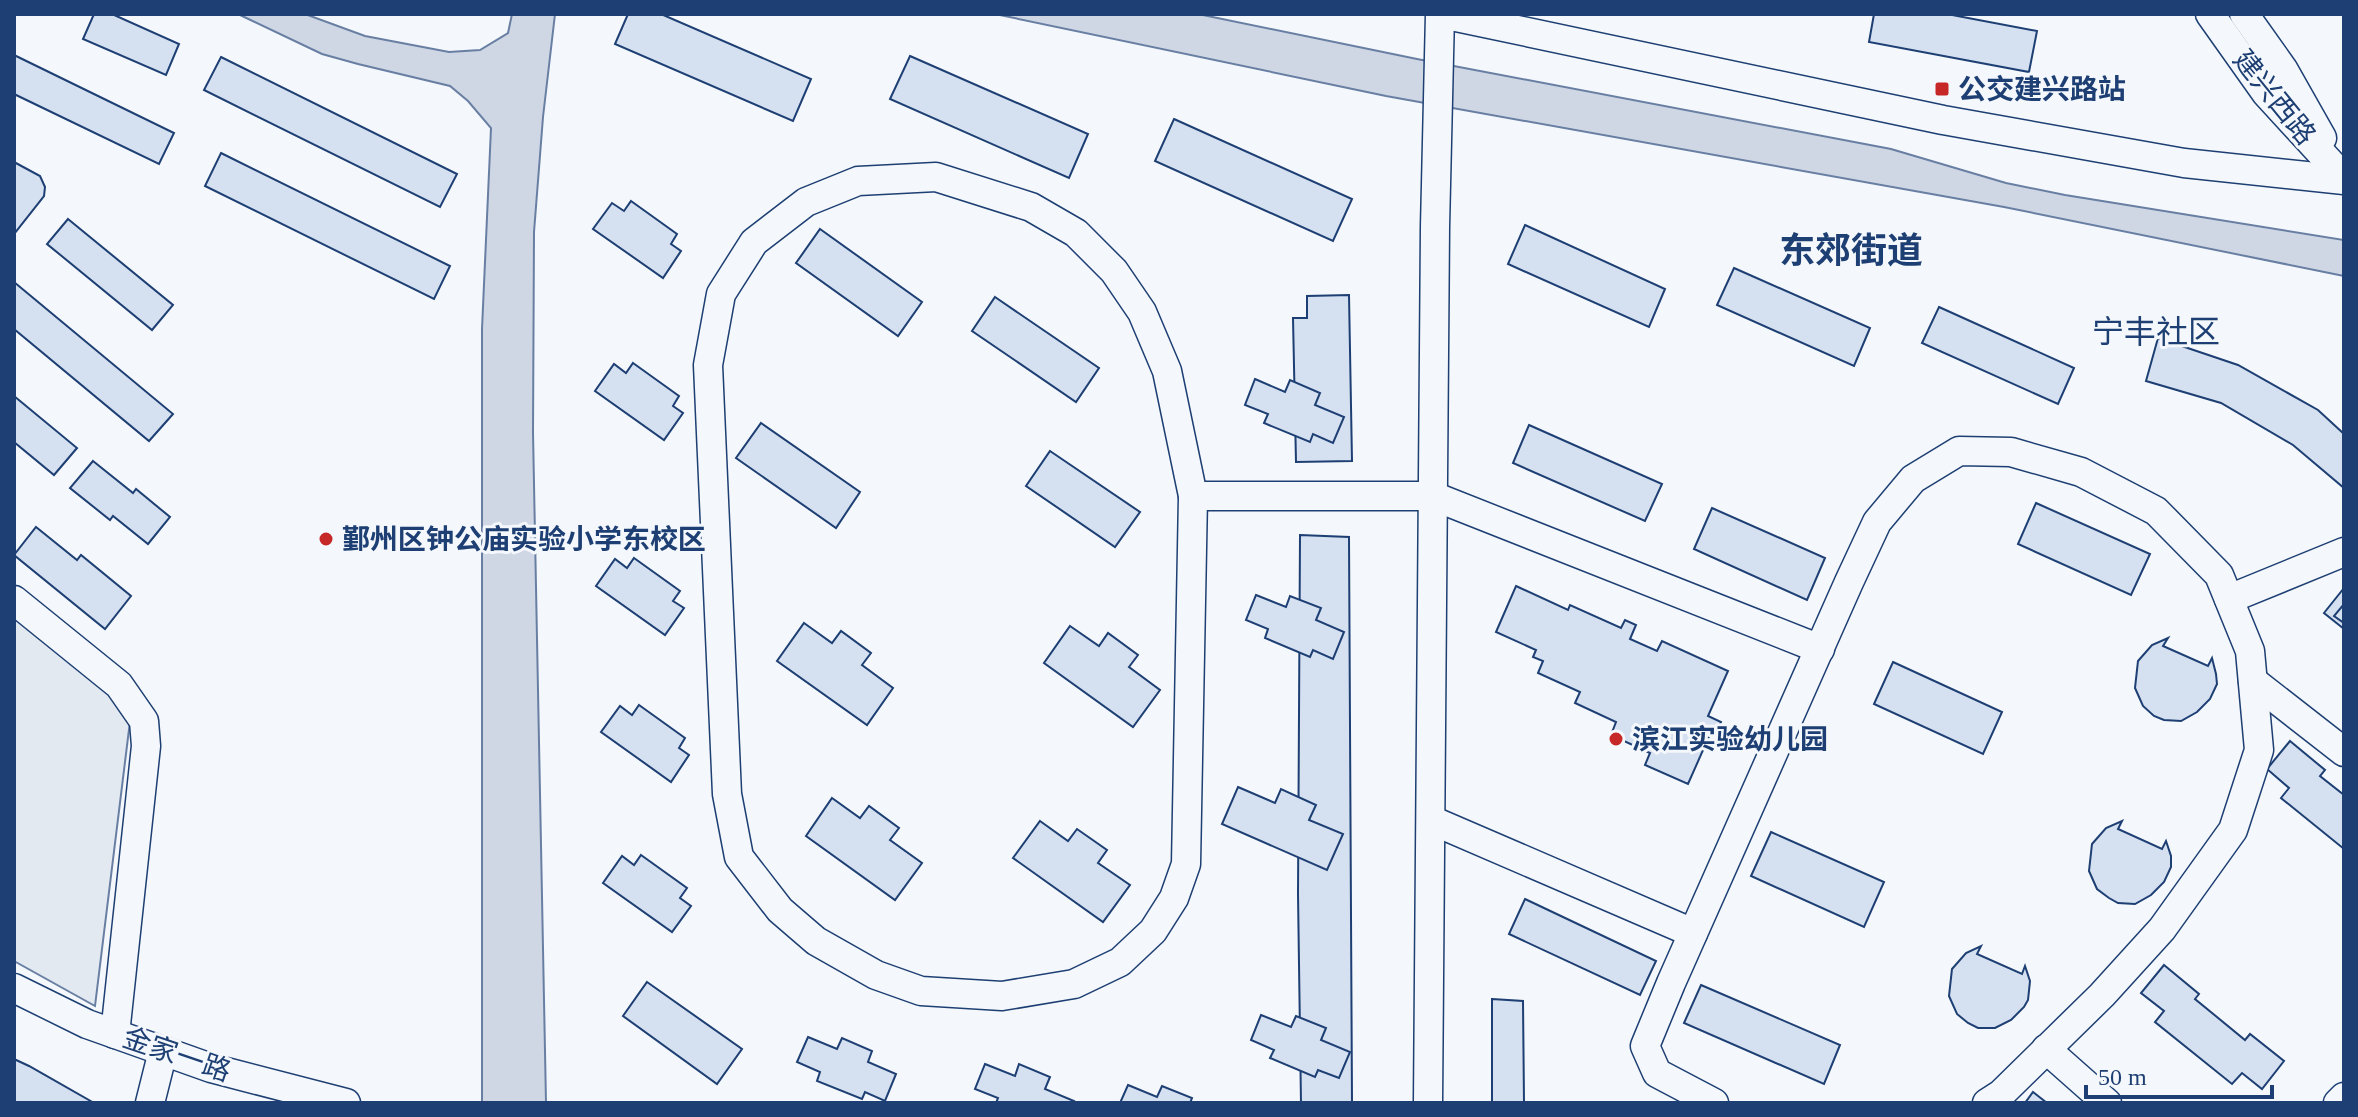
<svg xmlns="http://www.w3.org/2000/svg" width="2358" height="1117" viewBox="0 0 2358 1117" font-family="'Times New Roman','Noto Sans SC',serif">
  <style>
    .green { fill: #e3e9f0; stroke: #687fa3; stroke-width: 2 }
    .water { fill: #cfd7e4; stroke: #687fa3; stroke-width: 2 }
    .building { fill: #d5e0f0; stroke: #1d3f73; stroke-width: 2 }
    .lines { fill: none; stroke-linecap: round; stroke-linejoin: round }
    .minor-casing { stroke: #1d3f73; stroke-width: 31 }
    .minor { stroke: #f4f7fb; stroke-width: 28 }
    .poi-dot { fill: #c62828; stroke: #f4f7fb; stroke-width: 3 }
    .labels { text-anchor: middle; stroke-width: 6; stroke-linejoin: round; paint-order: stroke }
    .poi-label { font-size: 28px; font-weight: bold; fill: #1d3f73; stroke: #f4f7fb; text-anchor: start }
    .street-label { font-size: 28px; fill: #1d3f73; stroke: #f4f7fb }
    .quarter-label { font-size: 32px; fill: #1d3f73; stroke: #f4f7fb }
    .district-label { font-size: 36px; font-weight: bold; fill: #1d3f73; stroke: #f4f7fb }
  </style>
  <rect width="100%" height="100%" fill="#f4f7fb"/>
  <path class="green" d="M14,613L132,705L95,1006L14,961Z"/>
  <g class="water">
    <path d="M238,14H305L365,36L449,52L480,50L508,33L512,14H555L543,117L534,232L533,432L546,1103H482V329L491,128L468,101L450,86L358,64L322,54Z"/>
    <path d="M995,14H1198L1417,59L1891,149L2006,183L2065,195L2344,240V276L2004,207L1386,96Z"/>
  </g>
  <g class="building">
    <path d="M94,14H112L179,44L166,75L83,39Z"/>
    <path d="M628,14H661L811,79L793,121L615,44Z"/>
    <path d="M1874,14H1947L2037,31L2029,72L1869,42Z"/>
    <path d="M14,55L174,133L159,164L14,94Z"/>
    <path d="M910,56L1088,134L1069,178L890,99Z"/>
    <path d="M221,57L457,174L440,207L204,90Z"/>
    <path d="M1174,119L1352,199L1333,241L1155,161Z"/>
    <path d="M221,153L450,266L434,299L205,186Z"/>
    <path d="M14,162L40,176L45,187L44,196L14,234Z"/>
    <path d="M631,201L677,234L671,244L681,251L663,278L593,229L612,203L624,211Z"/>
    <path d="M68,219L173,305L152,330L47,244Z"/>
    <path d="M1525,225L1665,289L1649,327L1508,264Z"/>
    <path d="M820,229L922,302L898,336L796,263Z"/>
    <path d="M1734,268L1870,328L1854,366L1717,305Z"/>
    <path d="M14,282L173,414L149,441L14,329Z"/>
    <path d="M1349,295L1352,461L1296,462L1293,318H1307V296Z"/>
    <path d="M995,297L1099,368L1076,402L972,331Z"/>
    <path d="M1939,307L2074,368L2058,404L1922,343Z"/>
    <path d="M2158,338L2238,365L2318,410L2344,434V488L2293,445L2221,403L2146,381Z"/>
    <path d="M633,363L679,396L673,406L683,413L664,440L595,391L614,364L626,373Z"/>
    <path d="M1255,379L1285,392L1290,380L1320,393L1315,405L1344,417L1333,443L1313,434L1310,442L1264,423L1268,414L1245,405Z"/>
    <path d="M14,396L77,448L54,475L14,442Z"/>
    <path d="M761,423L860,492L836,528L736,458Z"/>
    <path d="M1529,425L1662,484L1645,521L1513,463Z"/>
    <path d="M1050,451L1140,512L1115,547L1026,486Z"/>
    <path d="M93,461L133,493L136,489L170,517L148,544L113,516L110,520L70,488Z"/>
    <path d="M2036,503L2150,554L2131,595L2018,544Z"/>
    <path d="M1712,508L1825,558L1807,600L1694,549Z"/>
    <path d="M36,527L77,560L81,555L131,596L105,629L14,555Z"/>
    <path d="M1300,535L1349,537L1352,1103H1301L1298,894Z"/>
    <path d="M634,558L680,591L673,601L684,608L665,635L596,586L615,559L627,568Z"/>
    <path d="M1516,586L1568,610L1570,605L1621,628L1625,620L1636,625L1630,639L1657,651L1662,641L1728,671L1708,716L1721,722L1716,734L1711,732L1688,784L1645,765L1650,753L1611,735L1616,722L1575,703L1580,692L1538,673L1543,661L1533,657L1536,650L1496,632Z"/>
    <path d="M2344,588V629L2324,613Z"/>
    <path d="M1256,595L1286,607L1290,596L1321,608L1316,620L1344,632L1333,659L1313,650L1310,657L1265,638L1268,629L1246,620Z"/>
    <path d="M2344,604V623L2334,616Z"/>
    <path d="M804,623L832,643L841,631L871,653L862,665L893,688L867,725L777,661Z"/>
    <path d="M1070,626L1099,646L1108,633L1138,655L1129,667L1160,690L1133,727L1044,663Z"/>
    <path d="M2168,638L2163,646L2208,666L2212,658L2216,674L2217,684L2210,699L2197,712L2181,721L2164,720L2154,716L2143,706L2135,688L2138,661L2152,645Z"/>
    <path d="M1893,662L2002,712L1983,754L1874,704Z"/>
    <path d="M639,705L685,738L679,748L689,755L671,782L601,732L620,706L632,715Z"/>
    <path d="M2290,741L2325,770L2320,776L2344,795V849L2281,798L2289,788L2267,769Z"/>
    <path d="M1238,787L1275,803L1281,789L1316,805L1309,820L1343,834L1327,870L1222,824Z"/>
    <path d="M832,798L860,818L869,806L899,828L890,840L922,863L895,900L806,836Z"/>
    <path d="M1040,821L1068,841L1077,829L1107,850L1098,863L1130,885L1103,922L1013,858Z"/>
    <path d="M2122,821L2118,829L2162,849L2166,841L2171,856V867L2164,882L2151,895L2135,904L2118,903L2109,898L2097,889L2089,871L2092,844L2106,828Z"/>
    <path d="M1771,832L1884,882L1864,927L1751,876Z"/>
    <path d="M641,855L687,888L680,898L691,906L672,932L603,883L622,856L634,865Z"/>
    <path d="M1525,899L1656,961L1640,995L1509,934Z"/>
    <path d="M1981,946L1977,954L2022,974L2025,966L2030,981L2028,1000L2024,1007L2011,1020L1995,1028H1978L1968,1023L1957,1014L1949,996L1952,969L1966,953Z"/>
    <path d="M2164,965L2199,994L2195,999L2245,1040L2250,1034L2284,1061L2262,1089L2242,1073L2232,1084L2155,1022L2164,1011L2141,993Z"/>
    <path d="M647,982L742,1049L717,1084L623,1016Z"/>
    <path d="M1701,985L1840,1045L1824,1084L1684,1023Z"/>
    <path d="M1492,999L1523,1001L1524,1102L1527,1103H1492Z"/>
    <path d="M1261,1015L1291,1027L1296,1016L1326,1028L1321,1040L1350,1052L1339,1078L1318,1070L1315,1077L1270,1058L1274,1050L1251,1040Z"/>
    <path d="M808,1037L837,1049L842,1038L872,1051L868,1062L896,1074L885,1101L865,1092L862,1099L817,1081L820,1072L797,1062Z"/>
    <path d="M14,1059L29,1066L94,1103H14Z"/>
    <path d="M985,1064L1015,1076L1019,1064L1050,1077L1045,1089L1074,1101L1073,1103H996L998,1098L975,1089Z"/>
    <path d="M1128,1085L1157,1097L1162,1086L1192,1098L1190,1103H1120Z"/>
    <path d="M2033,1092L2047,1103H2025Z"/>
  </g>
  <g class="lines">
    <defs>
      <g id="minor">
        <path d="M1442,14L1943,120L2184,163L2344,180"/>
        <path d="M2210,14L2266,93L2344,178"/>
        <path d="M2244,14L2283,69L2322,138"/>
        <path d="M936,177L1031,207L1076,233L1114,271L1142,312L1167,371L1193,496L1186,864L1174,898L1153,931L1120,962L1074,984L1002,996L921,991L876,975L816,941L780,910L739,857L727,794L708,365L721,294L754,242L806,202L858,181Z"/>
        <path d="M1193,496H1433L1820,649"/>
        <path d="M2229,599L2344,552"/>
        <path d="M14,600L119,685L144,721L146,746L115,1034"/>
        <path d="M2253,681L2344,752"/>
        <path d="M1431,820L1693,933"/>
        <path d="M14,988L87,1024L211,1068L346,1103"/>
        <path d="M2046,1049L2107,1103"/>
        <path d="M150,1103L163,1051"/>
        <path d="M1428,1103L1435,227L1440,14"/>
        <path d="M1714,1103L1657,1073L1645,1046L1671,983L1849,582L1877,522L1913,479L1959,451L2011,452L2081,472L2156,511L2219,575L2250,651L2259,750L2233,830L2162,929L2102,995L2001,1094L1987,1103"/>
        <path d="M2338,1103L2344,1097"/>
      </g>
    </defs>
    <use href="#minor" class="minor-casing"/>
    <use href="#minor" class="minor"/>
  </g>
  <g class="poi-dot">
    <rect x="1934" y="81" width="16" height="16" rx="4"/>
    <circle cx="326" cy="539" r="8"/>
    <circle cx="1616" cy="739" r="8"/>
  </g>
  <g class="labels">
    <g class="poi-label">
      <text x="1958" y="99">公交建兴路站</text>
      <text x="342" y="549">鄞州区钟公庙实验小学东校区</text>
      <text x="1632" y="749">滨江实验幼儿园</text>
    </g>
    <g class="street-label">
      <text transform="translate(2275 97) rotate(51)" y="10">建兴西路</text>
      <text transform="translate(177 1054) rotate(19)" y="10">金家一路</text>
    </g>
    <g class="quarter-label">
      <text x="2156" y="343">宁丰社区</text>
    </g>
    <g class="district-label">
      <text x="1851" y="263">东郊街道</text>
    </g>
  </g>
  <rect width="2358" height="1117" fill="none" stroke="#1d3f73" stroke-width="32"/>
  <path d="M2086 1085v12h186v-12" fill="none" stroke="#1d3f73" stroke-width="4"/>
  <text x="2098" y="1085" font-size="24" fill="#1d3f73" stroke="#f4f7fb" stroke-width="6" paint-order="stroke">50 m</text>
</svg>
